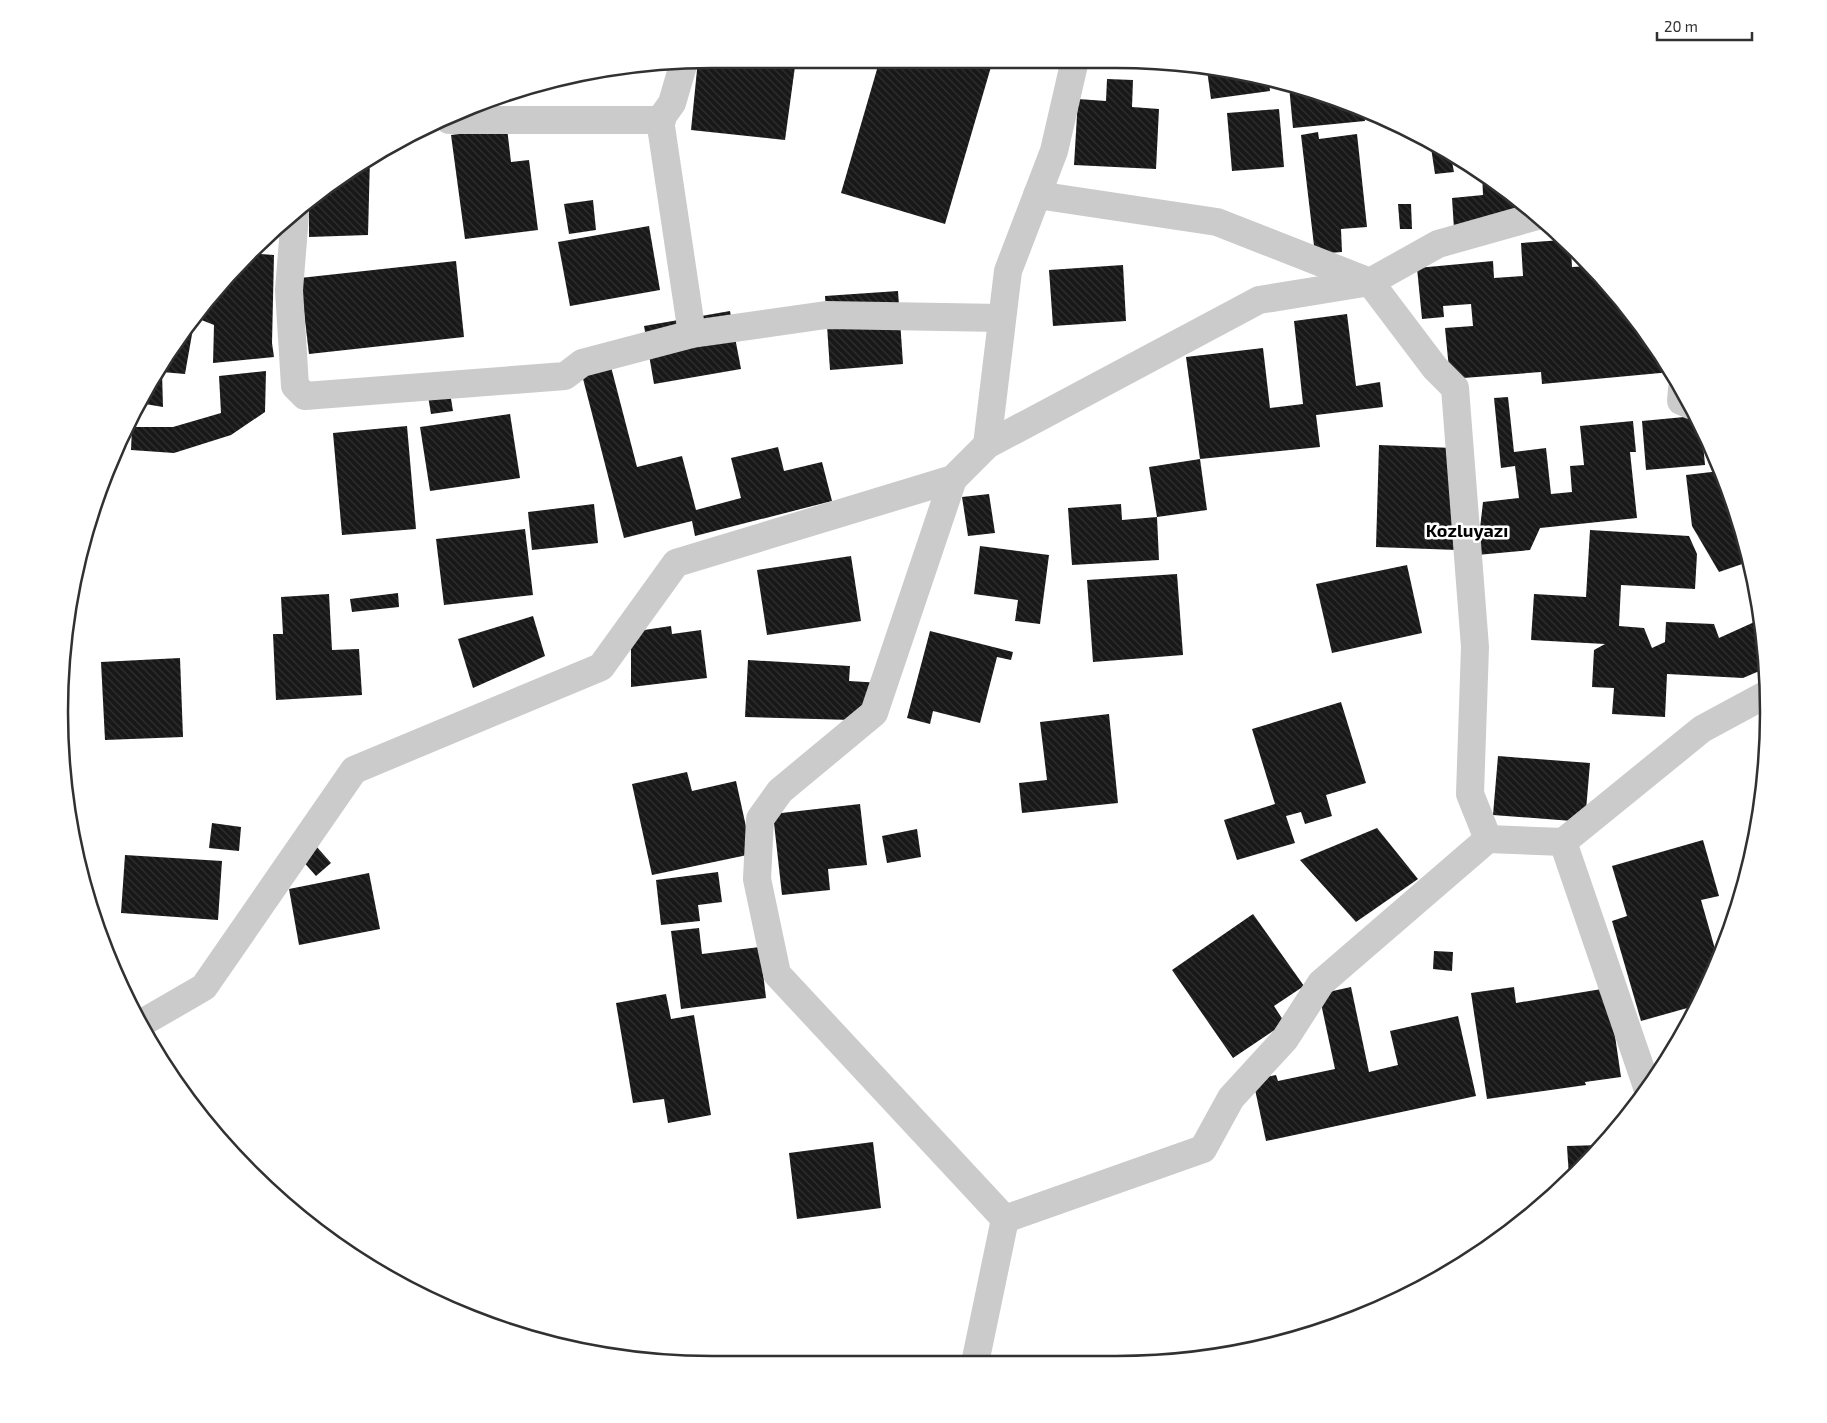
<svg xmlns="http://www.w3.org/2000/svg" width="1827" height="1423" viewBox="0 0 1827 1423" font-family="'Exo 2',sans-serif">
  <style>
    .building { fill: url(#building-back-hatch) }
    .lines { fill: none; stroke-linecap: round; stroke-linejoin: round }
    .minor { stroke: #cbcbcb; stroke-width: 28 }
    .labels { text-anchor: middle; stroke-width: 5; stroke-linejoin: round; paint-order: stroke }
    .quarter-label { font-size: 18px; font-weight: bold; fill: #000; stroke: #fff }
    .rim { fill: none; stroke: #313131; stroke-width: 2.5 }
  </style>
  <defs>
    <pattern id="building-back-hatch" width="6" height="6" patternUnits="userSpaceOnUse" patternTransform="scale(1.25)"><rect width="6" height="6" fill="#181818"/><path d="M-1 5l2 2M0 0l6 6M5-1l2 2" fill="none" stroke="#313131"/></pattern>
  </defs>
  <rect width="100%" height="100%" fill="#fff"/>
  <g class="building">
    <path d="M712,59H796L785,140L691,130L698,60Z"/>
    <path d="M880,59L993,60L945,224L841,193Z"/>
    <path d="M1207,70L1269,82L1270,91L1211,99Z"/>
    <path d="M1107,79L1133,80L1132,107L1159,109L1156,169L1074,165L1078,99L1106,101Z"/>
    <path d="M1289,86L1325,93L1364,111L1365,121L1293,128Z"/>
    <path d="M1279,109L1284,167L1232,171L1227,113Z"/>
    <path d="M507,128L511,162L529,160L538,230L465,239L451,135Z"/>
    <path d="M1318,132L1319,139L1357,134L1367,227L1341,229L1342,252L1315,254L1301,135Z"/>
    <path d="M1430,141L1450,152L1454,172L1435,174Z"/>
    <path d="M370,158L368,235L309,237V205Z"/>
    <path d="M1482,173L1513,194L1532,212L1454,229L1452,198L1483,195Z"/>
    <path d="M593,200L596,230L569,234L564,204Z"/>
    <path d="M1398,204H1411L1412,229H1400Z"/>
    <path d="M649,226L660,290L570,306L558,242Z"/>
    <path d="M1562,240L1571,248L1572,267L1590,266L1606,281L1671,372L1542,384L1541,372L1450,379L1445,328L1473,326L1471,304L1443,306L1444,317L1422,319L1417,268L1493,261L1494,278L1523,276L1521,243Z"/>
    <path d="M248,253L274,255L272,343L274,357L213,363L214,325L199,319V316Z"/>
    <path d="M456,261L464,337L309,354L300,278Z"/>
    <path d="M1123,265L1126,321L1053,326L1049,270Z"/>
    <path d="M898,291L903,364L830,370L825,296Z"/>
    <path d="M730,311L741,369L654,384L644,326Z"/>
    <path d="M1347,314L1356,386L1380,382L1383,407L1316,415L1320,447L1200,459L1186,357L1263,348L1270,408L1303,404L1294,321Z"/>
    <path d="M194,323L185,374L162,372L163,407L139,403L146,385Z"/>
    <path d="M610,363L637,467L682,456L696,510L741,498L731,458L778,447L784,471L822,462L832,501L695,536L692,521L624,538L581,371Z"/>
    <path d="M266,371L265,412L231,435L174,453L131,450L132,427H173L221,413L219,376Z"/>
    <path d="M447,374L453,411L431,414L425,378Z"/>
    <path d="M1508,397L1514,452L1546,448L1551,494L1572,492L1570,466L1584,465L1580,426L1633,421L1636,452H1630L1637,518L1540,528L1530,550L1477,555L1483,502L1519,498L1515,466L1501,468L1494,398Z"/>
    <path d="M510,414L520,478L430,491L420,427Z"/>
    <path d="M1695,416L1702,433L1705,465L1646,470L1642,421Z"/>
    <path d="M407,426L416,529L342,535L333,433Z"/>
    <path d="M1379,445L1453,448L1457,550L1376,547Z"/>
    <path d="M1200,459L1207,510L1157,517L1149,467Z"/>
    <path d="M1720,471L1734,501L1748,562L1719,572L1692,526L1686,475Z"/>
    <path d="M989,494L995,533L968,536L962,497Z"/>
    <path d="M594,504L598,543L532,550L528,512Z"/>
    <path d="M1121,504L1122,520L1157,517L1159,560L1072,565L1068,508Z"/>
    <path d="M525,529L533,595L444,605L436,539Z"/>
    <path d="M1590,530L1689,536L1697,554L1695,589L1621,585L1619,626L1644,628L1652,648L1665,642L1666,622L1714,624L1719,638L1761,619L1764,669L1743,678L1667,674L1665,717L1612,714L1614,688L1592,687L1594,650L1605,644L1531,640L1534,594L1586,597Z"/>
    <path d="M980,546L1049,555L1040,624L1015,621L1018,600L974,594Z"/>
    <path d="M851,556L861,621L767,635L757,570Z"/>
    <path d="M1407,565L1422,633L1332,653L1316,584Z"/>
    <path d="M1177,574L1183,655L1093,662L1087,580Z"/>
    <path d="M398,593L399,607L352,612L350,599Z"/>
    <path d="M329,594L332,650L359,649L362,695L276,700L273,634H283L281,597Z"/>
    <path d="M533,616L545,656L473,688L458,639Z"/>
    <path d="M671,626L672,634L701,630L707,678L631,687V632Z"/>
    <path d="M930,631L1013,652L1011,660L997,657L980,723L933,711L930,724L907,718Z"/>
    <path d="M180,658L183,737L105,740L101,662Z"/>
    <path d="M748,660L850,666L849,681L882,683L852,720L745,717Z"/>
    <path d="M1341,702L1366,783L1326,795L1332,816L1305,824L1301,812L1286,816L1295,843L1237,860L1224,820L1275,804L1252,729Z"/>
    <path d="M1109,714L1118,803L1022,813L1019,783L1047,780L1040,722Z"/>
    <path d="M1498,756L1590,763L1585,822L1493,815Z"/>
    <path d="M687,772L692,791L736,781L752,854L652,875L632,784Z"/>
    <path d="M860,804L867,865L828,869L830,890L782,895L773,814Z"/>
    <path d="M212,823L241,827L239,851L209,848Z"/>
    <path d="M1377,828L1418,879L1356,922L1300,860Z"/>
    <path d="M917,829L921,857L887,863L882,836Z"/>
    <path d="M1703,840L1719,896L1701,900L1717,956L1707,984L1703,985L1705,990L1698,1005L1641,1021L1612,921L1627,916L1612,866Z"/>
    <path d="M316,846L331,863L316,876L301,859Z"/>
    <path d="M125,855L222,861L218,920L121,913Z"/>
    <path d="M718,872L722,902L698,905L700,921L661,925L656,880Z"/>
    <path d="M369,873L380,929L299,945L289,889Z"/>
    <path d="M1253,914L1304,986L1274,1006L1285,1023L1233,1058L1172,970Z"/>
    <path d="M699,928L702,954L760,947L766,998L681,1009L671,931Z"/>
    <path d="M1434,951L1453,952L1452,971L1433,969Z"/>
    <path d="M1351,987L1369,1072L1398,1065L1390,1031L1458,1016L1476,1096L1266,1141L1253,1080L1276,1075L1278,1081L1335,1069L1319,994Z"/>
    <path d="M1514,987L1516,1003L1608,988L1621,1077L1585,1082L1586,1085L1487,1099L1471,993Z"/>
    <path d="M666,994L671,1019L694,1015L711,1115L668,1123L664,1099L633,1103L616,1003Z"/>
    <path d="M873,1142L881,1208L797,1219L789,1153Z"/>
    <path d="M1600,1145L1571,1175L1569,1177L1567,1146Z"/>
  </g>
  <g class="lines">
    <g class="minor">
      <path d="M684,62L672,103L660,120L692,334"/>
      <path d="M449,120H662"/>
      <path d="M1037,195L1217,222L1370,282L1435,368L1455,388L1475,647L1470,794L1488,839"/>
      <path d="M295,215L289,290L295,386L305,396L565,376L582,363L692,334L826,315L1002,318"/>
      <path d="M1682,389L1681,401L1690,405"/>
      <path d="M987,445L1008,271L1054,151L1075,60"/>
      <path d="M953,479L874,713L780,791L760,819L757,879L777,974L1005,1219L975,1363"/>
      <path d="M1563,842L1647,1087"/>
      <path d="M140,1024L204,987L354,770L601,667L676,563L953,479L987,445L1259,300L1370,282L1438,244L1537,216"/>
      <path d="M1005,1219L1203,1149L1231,1098L1285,1039L1321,983L1488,839L1563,842L1702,729L1765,695"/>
    </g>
  </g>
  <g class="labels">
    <g class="quarter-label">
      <text x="1467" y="537">Kozluyazı</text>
    </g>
  </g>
  <path d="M0 0H1827V1423H0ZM712 68H1116A644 644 0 0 1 1760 712V712A644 644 0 0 1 1116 1356H712A644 644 0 0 1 68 712V712A644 644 0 0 1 712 68Z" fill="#fff" fill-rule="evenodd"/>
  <path class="rim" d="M712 68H1116A644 644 0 0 1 1760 712V712A644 644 0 0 1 1116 1356H712A644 644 0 0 1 68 712V712A644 644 0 0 1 712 68Z"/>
  <path d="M1657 32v8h95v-8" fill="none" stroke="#313131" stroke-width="2.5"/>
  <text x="1664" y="32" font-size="15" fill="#313131" stroke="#ffffff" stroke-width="4" paint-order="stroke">20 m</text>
</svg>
